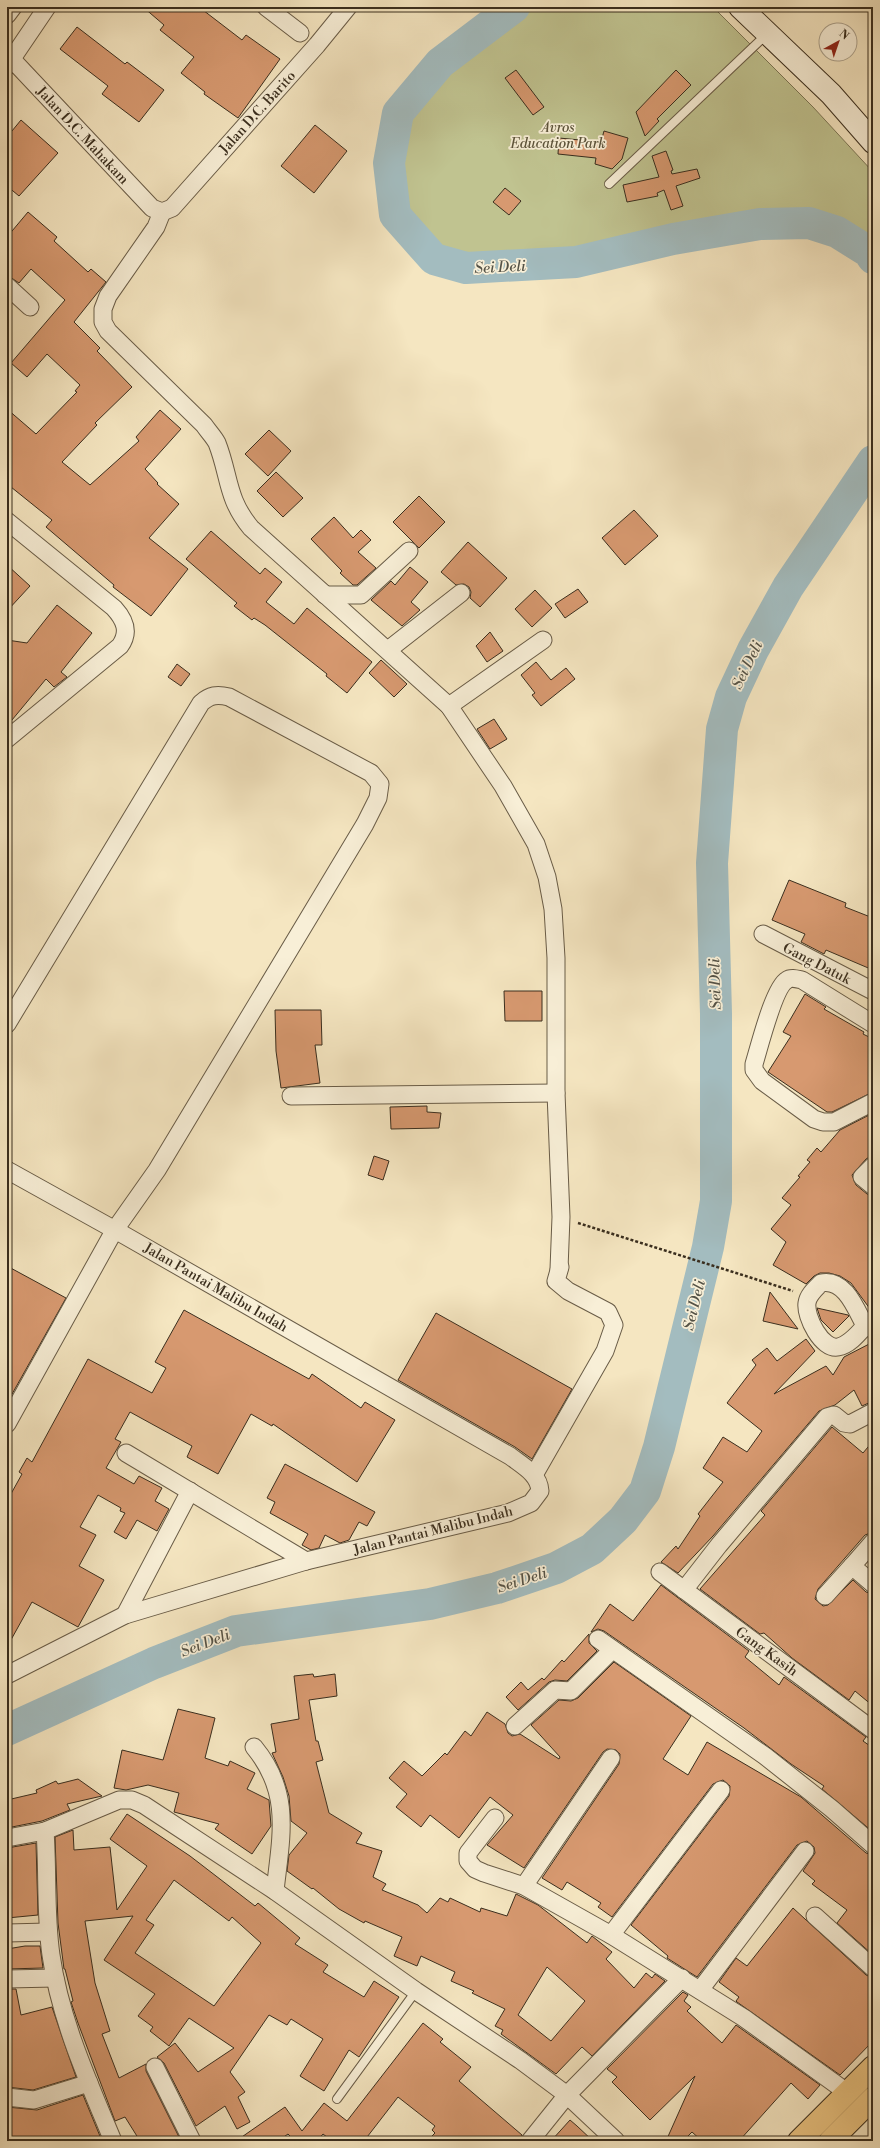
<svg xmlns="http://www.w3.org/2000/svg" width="880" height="2148" viewBox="0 0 880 2148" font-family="'Libre Bodoni',serif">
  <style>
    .green { fill: #c0c390; stroke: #7d7857 }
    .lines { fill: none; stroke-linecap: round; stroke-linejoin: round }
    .river { stroke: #a3bcbf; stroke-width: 32 }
    .building { fill: #d79970; stroke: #3a2e1e; fill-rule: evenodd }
    .lane-casing { stroke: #695c47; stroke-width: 10 }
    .street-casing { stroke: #695c47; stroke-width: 19 }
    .secondary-casing { stroke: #3a2e1e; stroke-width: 24 }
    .primary-casing { stroke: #3a2e1e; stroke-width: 24 }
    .path { stroke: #3a2e1e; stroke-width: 2.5; stroke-dasharray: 3 2; stroke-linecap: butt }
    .lane { stroke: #f8efd7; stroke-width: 8 }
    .street { stroke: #f8efd7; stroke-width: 17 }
    .secondary { stroke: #f8efd7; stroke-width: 22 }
    .primary { stroke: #eac380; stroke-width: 22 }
    .labels { text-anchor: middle; stroke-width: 3.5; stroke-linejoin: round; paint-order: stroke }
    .street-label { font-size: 14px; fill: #3a2e1e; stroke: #f8efd7 }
    .park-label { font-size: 14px; font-style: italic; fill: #5c533a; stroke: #f8efd7 }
    .water-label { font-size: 15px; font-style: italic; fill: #545246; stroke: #f8efd7 }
  </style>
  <rect width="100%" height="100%" fill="#f5e6c1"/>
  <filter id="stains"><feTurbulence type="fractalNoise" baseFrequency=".005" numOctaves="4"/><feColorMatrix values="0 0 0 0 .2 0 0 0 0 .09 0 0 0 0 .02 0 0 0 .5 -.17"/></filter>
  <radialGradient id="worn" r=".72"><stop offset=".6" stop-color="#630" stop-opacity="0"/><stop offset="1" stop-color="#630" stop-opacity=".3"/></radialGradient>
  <path class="green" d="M512,7H713L813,107L873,172V258L869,252L809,223L673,239L576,262L472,268L434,259L395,215L389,163L398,113L426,80Z"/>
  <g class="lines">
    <g class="river">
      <path d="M514,7L440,63L398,113L389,163L395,215L434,259L466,268L576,262L673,239L760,224L809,223L837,232L869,252L873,258"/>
      <path d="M7,1730L154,1663L236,1631L430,1604L497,1588L556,1568L592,1549L623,1520L645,1491L659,1447L708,1247L716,1201V1014L712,863L722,729L731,697L753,650L788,587L873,461"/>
    </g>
  </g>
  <g class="building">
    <path d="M143,7H199L242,40L246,35L280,59L238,118L204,94L205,92L181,73L194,57L160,30L164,25Z"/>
    <path d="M77,27L125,64L127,62L164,90L139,122L102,94L108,86L60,49Z"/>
    <path d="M516,70L544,107L533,115L505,78Z"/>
    <path d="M676,70L691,85L657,119L659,121L645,136L636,112Z"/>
    <path d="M21,120L58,153L19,196L7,186V137Z"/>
    <path d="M315,125L347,151L314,193L281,166Z"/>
    <path d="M604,131L628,138L622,159L612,169L595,164L596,158L558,154L559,138L601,142Z"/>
    <path d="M666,151L673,170L671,171L672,174L697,169L700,178L676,186L683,206L671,210L664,190L657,193L658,196L627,202L623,185L659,177L652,156Z"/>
    <path d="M505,188L521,201L509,215L493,202Z"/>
    <path d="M28,212L57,237L54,241L88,272L91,269L106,282L74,322L100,348L97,351L132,387L95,423L97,425L62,462L90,485L139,441L136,437L160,410L181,429L145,469L158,483L157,484L179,504L149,538L188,569L151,616L113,587L114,585L46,527L52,520L11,487H7V409L36,434L77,392L75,391L80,385L47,354L27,377L11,363L65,300L31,269L19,283L7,275V237Z"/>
    <path d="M269,430L291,451L268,476L245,454Z"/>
    <path d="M276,472L303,498L283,517L257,491Z"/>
    <path d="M419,496L445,522L419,548L393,522Z"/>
    <path d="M634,510L658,536L625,565L602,538Z"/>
    <path d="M334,517L353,538L361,530L371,540L358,552L376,568L357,585H353L340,573L342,571L311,539Z"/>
    <path d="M211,531L260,574L265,568L282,582L266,602L294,624L307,608L372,662L347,693L326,676L327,674L265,625L254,618L252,620L234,606L237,603L186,559Z"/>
    <path d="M468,542L507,578L480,607L470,598L471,592L469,587L464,584L456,585L441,572Z"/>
    <path d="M7,565L30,586L7,611Z"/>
    <path d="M410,567L428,582L411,602L420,610L402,626L371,600L391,581L395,585Z"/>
    <path d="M578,589L588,602L565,618L555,604Z"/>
    <path d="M535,590L552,608L532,627L515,609Z"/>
    <path d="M57,605L92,633L61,672L67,677L54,687L46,679L7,726V640L27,643Z"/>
    <path d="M490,632L503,651L487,662L476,646Z"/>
    <path d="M381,660L407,684L394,697L369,673Z"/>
    <path d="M536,662L551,680L566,668L575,679L541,706L532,695L535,693L521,675Z"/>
    <path d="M177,664L190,674L181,686L168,677Z"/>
    <path d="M494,719L507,739L490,749L477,729Z"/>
    <path d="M789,880L846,903L845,907L873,918V970L826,950L824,954L801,942L805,934L772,920Z"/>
    <path d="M504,991H542V1021H505Z"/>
    <path d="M805,994L826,1007L824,1009L864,1032L863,1034L873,1039V1092L832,1112H827L768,1072L791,1036L783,1032Z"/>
    <path d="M275,1010H321L322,1045H315L320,1083L281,1088L276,1051Z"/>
    <path d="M427,1106V1112L441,1113L439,1128L391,1129L390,1107Z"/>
    <path d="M873,1113V1155L866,1159L852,1175L856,1185L867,1194L873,1196V1313L851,1283L840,1276L829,1273H820L814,1276L806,1284L773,1265L786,1242L771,1229L791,1205L782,1198L800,1177L798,1176L810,1162L807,1160L817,1148L821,1152L840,1130Z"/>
    <path d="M374,1156L389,1161L383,1180L368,1175Z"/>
    <path d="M7,1266L66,1298L7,1403Z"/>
    <path d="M770,1292L798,1329L763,1321Z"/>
    <path d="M817,1308L848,1315L849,1316L833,1332L821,1320Z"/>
    <path d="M184,1310L309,1379L312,1374L361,1408L365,1402L395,1420L357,1482L273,1424L272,1426L251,1414L218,1474L187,1457L192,1446L130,1412L115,1439L121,1442L106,1468L134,1484L139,1476L162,1488L155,1501L169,1509L157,1531L137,1520L126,1539L114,1532L125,1513L120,1511L121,1508L98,1495L80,1527L96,1535L79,1566L104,1580L78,1627L32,1602L7,1647V1501L22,1474L19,1472L27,1458L32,1462L88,1359L152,1393L166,1368L155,1362Z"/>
    <path d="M436,1313L572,1389L532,1459L515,1447L398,1380Z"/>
    <path d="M806,1339L815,1351L774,1394L826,1366L833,1375L844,1357L873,1342V1401L862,1406L854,1390L835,1405L819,1411L713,1536L678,1573L661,1562L676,1546L678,1549L700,1516L698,1514L723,1482L703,1468L723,1437L747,1452L762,1431L727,1403L756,1365L752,1360L767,1348L777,1361Z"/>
    <path d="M832,1427L863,1453L873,1441V1532L865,1535L818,1589L815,1599L823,1606L828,1605L853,1580L866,1592L873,1594V1706L855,1691L849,1700L792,1658L764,1633L760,1634L700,1589L765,1515L761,1511Z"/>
    <path d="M285,1464L375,1512L367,1526L359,1522L349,1540L340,1543L325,1535L319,1548L311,1550L302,1545L308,1534L270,1513L275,1502L267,1498Z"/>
    <path d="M661,1585L749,1651L745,1657L779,1685L784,1677L866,1737L863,1741L873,1748V1832L822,1789L824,1786L791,1764L744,1728L604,1631L598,1629L591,1632L610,1604L633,1621Z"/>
    <path d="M589,1634V1643L597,1651L567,1681L555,1680L549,1682L518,1710L506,1697L521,1682L528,1690L542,1678L544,1680L562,1660L564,1662Z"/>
    <path d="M614,1662L691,1716L663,1759L688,1775L707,1742L801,1797L866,1853L873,1855V1955L837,1923L847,1910L812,1884L815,1881L803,1871L815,1853L814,1847L807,1841L797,1845L697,1977L667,1958L668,1956L631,1925L729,1796L730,1786L723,1780L713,1784L612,1917L598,1907L601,1903L567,1882L562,1890L542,1878L619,1764L620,1754L616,1750L607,1749L603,1752L524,1868L487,1845L513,1815L490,1797L459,1838L430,1815L421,1827L396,1807L407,1794L389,1778L404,1761L422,1776L445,1753L447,1755L465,1731L471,1736L487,1712L505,1724L508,1733L512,1736L520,1734L559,1759L560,1757L531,1725L559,1700L571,1701L578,1698Z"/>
    <path d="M313,1674L314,1677L335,1674L337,1696L309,1700L316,1741H318L323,1760L316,1762L329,1813L362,1833L356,1843L382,1851L373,1877L386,1884L382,1890L418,1905L427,1913L440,1898L448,1902L450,1898L480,1912L481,1908L507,1916L516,1894L538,1905L587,1943L592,1936L612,1952L606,1959L634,1988L646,1973L652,1978L655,1974L665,1981L592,2056L582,2047L556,2074L501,2034L503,2030L495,2026L505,2009L472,1993L474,1991L451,1981L455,1972L421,1956L417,1966L394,1956L402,1937L365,1921L364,1923L339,1909L313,1888L312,1889L287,1871L289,1855L307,1833L291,1821L289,1796L283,1777L272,1753L276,1752L271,1724L299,1719L294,1676ZM547,1967L585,2001L551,2041L518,2015Z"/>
    <path d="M178,1709L215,1718L205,1758L228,1766L230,1761L255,1773L247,1789L269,1800L271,1826L252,1854L215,1829L219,1824L174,1812L179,1793L148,1785L126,1790L114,1788L122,1750L163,1760Z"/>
    <path d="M78,1779L102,1796L67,1804L70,1810L42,1821L7,1828V1800L37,1793L36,1790L56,1781L58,1784Z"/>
    <path d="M127,1814L190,1856L255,1906L258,1903L300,1938L295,1944L328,1965L323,1972L364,1997L374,1981L399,1997L359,2057L349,2050L324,2091L300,2076L323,2039L291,2019L287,2025L269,2015L230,2072L245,2092L238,2097L250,2122L237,2129L225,2106L196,2126L164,2063L157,2057L175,2043L198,2072L234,2048L189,2018L169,2046L150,2031L153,2027L138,2016L155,1994L104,1960L133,1916L85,1921L95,1983L110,2031L102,2034L119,2078L146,2064V2071L181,2141H140L125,2117L115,2121L78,2023L71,2002L73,2001L65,1969H64L58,1923L55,1837L73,1830L74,1850L110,1847L117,1910L147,1866L110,1839ZM174,1880L229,1921L232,1917L261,1943L214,2006L135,1953L154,1925L146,1920Z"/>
    <path d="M36,1843L38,1915L7,1918V1848Z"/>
    <path d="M793,1908L866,1975L873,1978V2041L840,2075L737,2002L736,2001L739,1997L719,1982L736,1958L747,1966Z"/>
    <path d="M25,1946H40L43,1968L7,1969V1949Z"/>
    <path d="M7,1989H16L21,2015L52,2007L76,2077L33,2090L7,2087Z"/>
    <path d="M683,1992L688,1995L684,2001L691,2007L687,2011L722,2043L736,2025L820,2085L808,2099L791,2083L739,2141H702L692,2132L683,2141H666L695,2076L650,2120L612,2082L617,2077L607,2069Z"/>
    <path d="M423,2023L443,2039L440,2042L471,2067L459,2081L522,2135L520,2141H427L435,2133L432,2130L435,2126L398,2097L364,2141H332L323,2134L317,2141H295L288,2134L278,2141H236L285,2107L302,2131L324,2103L347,2121Z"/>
    <path d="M83,2095L102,2141H7V2107L37,2110Z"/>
    <path d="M570,2120L577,2126L593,2141H551Z"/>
  </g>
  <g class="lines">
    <defs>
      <g id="lane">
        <path d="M609,184L767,34"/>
        <path d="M337,2099L416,1991"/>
      </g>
      <g id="street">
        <path d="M266,7L300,33"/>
        <path d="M7,15L13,7"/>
        <path d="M7,54L152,208L162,212"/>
        <path d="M7,66L47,7"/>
        <path d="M162,212L156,227L108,296L103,309V322L108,331L204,425C208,431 214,437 217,443C230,476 226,498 251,528L449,706L503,786L536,844L547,877L553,909L556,958V1093L561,1217L559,1269"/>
        <path d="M162,212L172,208L317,45L348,7"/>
        <path d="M7,286L30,307"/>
        <path d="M7,521L114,608C125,620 130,632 120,646L7,739"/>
        <path d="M325,595H361L409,551"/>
        <path d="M388,650L461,593"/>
        <path d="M449,706L543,640"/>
        <path d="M763,934L873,991"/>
        <path d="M7,1024L201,703C210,695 217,694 229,697L371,773L380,784L378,798L365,824L157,1170L114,1231L7,1424"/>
        <path d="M873,1024L802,980C797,979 791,977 787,980C774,987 759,1048 754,1064V1070L762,1081L814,1119L823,1122H834L873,1102"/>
        <path d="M291,1096L556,1093"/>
        <path d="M873,1166L862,1177L873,1186"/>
        <path d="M7,1170L124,1235L510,1456C523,1466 539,1474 540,1491L531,1503L508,1513L306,1561L125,1615L7,1675"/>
        <path d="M865,1326C856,1309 845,1278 821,1283C815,1289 808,1295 807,1303C805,1317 822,1350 838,1347C849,1345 858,1334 865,1326L873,1329"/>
        <path d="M126,1453L306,1561"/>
        <path d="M534,1475L605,1351L614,1325L608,1312L568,1291L556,1281L560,1267"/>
        <path d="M873,1542L852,1566L873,1584"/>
        <path d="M660,1572L873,1730"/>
        <path d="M684,1590L719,1545L827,1417L834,1415L844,1423L850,1424L873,1412"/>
        <path d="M825,1596L852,1566"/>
        <path d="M125,1615L190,1491"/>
        <path d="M598,1639L765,1756L832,1809L873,1845"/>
        <path d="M515,1726L555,1690L571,1691L612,1650"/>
        <path d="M254,1747C292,1793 281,1836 275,1891"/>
        <path d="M495,1818L468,1853V1861L475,1869L484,1873L524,1886L611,1935L744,2018L848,2093"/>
        <path d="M45,1831C48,1872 45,1914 51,1955C60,2019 88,2081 113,2141"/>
        <path d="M7,1838L45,1831L119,1800H132L144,1805L275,1891L416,1991L520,2060L567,2095L616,2141"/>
        <path d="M524,1886L611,1758"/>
        <path d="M815,1916L873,1968"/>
        <path d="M7,1933L48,1932"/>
        <path d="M611,1935L721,1790"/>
        <path d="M7,1979L55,1978"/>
        <path d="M700,1990L805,1851"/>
        <path d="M155,2067L192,2141"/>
        <path d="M7,2097L34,2100L89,2083"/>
        <path d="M530,2141L567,2095L682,1978"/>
      </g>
      <path id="secondary" d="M740,7L831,94L873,142"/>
      <g id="primary">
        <path d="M799,2141L873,2067"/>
        <path d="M830,2141L873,2098"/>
      </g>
    </defs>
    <use href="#lane" class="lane-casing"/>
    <use href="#street" class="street-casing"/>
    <use href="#secondary" class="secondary-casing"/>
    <use href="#primary" class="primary-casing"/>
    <path class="path" d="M578,1223L793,1291"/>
    <use href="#lane" class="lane"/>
    <use href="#street" class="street"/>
    <use href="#secondary" class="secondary"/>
    <use href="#primary" class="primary"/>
  </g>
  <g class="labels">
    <g class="street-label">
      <text transform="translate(257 112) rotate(-48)" y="5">Jalan D.C. Barito</text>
      <text transform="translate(83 135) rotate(47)" y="5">Jalan D.C. Mahakam</text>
      <text transform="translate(817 963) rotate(27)" y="5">Gang Datuk</text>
      <text transform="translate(216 1287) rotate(30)" y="5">Jalan Pantai Malibu Indah</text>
      <text transform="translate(433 1530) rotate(-14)" y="5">Jalan Pantai Malibu Indah</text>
      <text transform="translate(767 1651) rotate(36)" y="5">Gang Kasih</text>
    </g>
    <g class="park-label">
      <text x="558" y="132">Avros<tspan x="558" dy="16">Education Park</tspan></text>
    </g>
    <g class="water-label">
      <text transform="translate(500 267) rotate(-3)" y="5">Sei Deli</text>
      <text transform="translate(747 665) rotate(-64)" y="5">Sei Deli</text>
      <text transform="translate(715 984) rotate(-92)" y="5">Sei Deli</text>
      <text transform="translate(694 1305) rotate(-76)" y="5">Sei Deli</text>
      <text transform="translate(522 1580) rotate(-18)" y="5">Sei Deli</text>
      <text transform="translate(205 1643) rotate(-21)" y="5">Sei Deli</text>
    </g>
  </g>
  <rect width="880" height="2148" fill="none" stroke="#f5e6c1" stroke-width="24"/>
  <rect x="8" y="8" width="864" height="2132" fill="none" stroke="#3a2e1e" stroke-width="2"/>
  <rect x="12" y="12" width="856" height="2124" fill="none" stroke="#3a2e1e"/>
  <g transform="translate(838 42) rotate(40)"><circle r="19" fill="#f8efd7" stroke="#aca28d"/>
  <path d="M0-3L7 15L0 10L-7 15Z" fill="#8f2418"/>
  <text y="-6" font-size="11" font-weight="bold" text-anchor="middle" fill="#3a2e1e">N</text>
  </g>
  <rect width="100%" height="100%" filter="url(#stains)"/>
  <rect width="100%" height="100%" fill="url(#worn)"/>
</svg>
